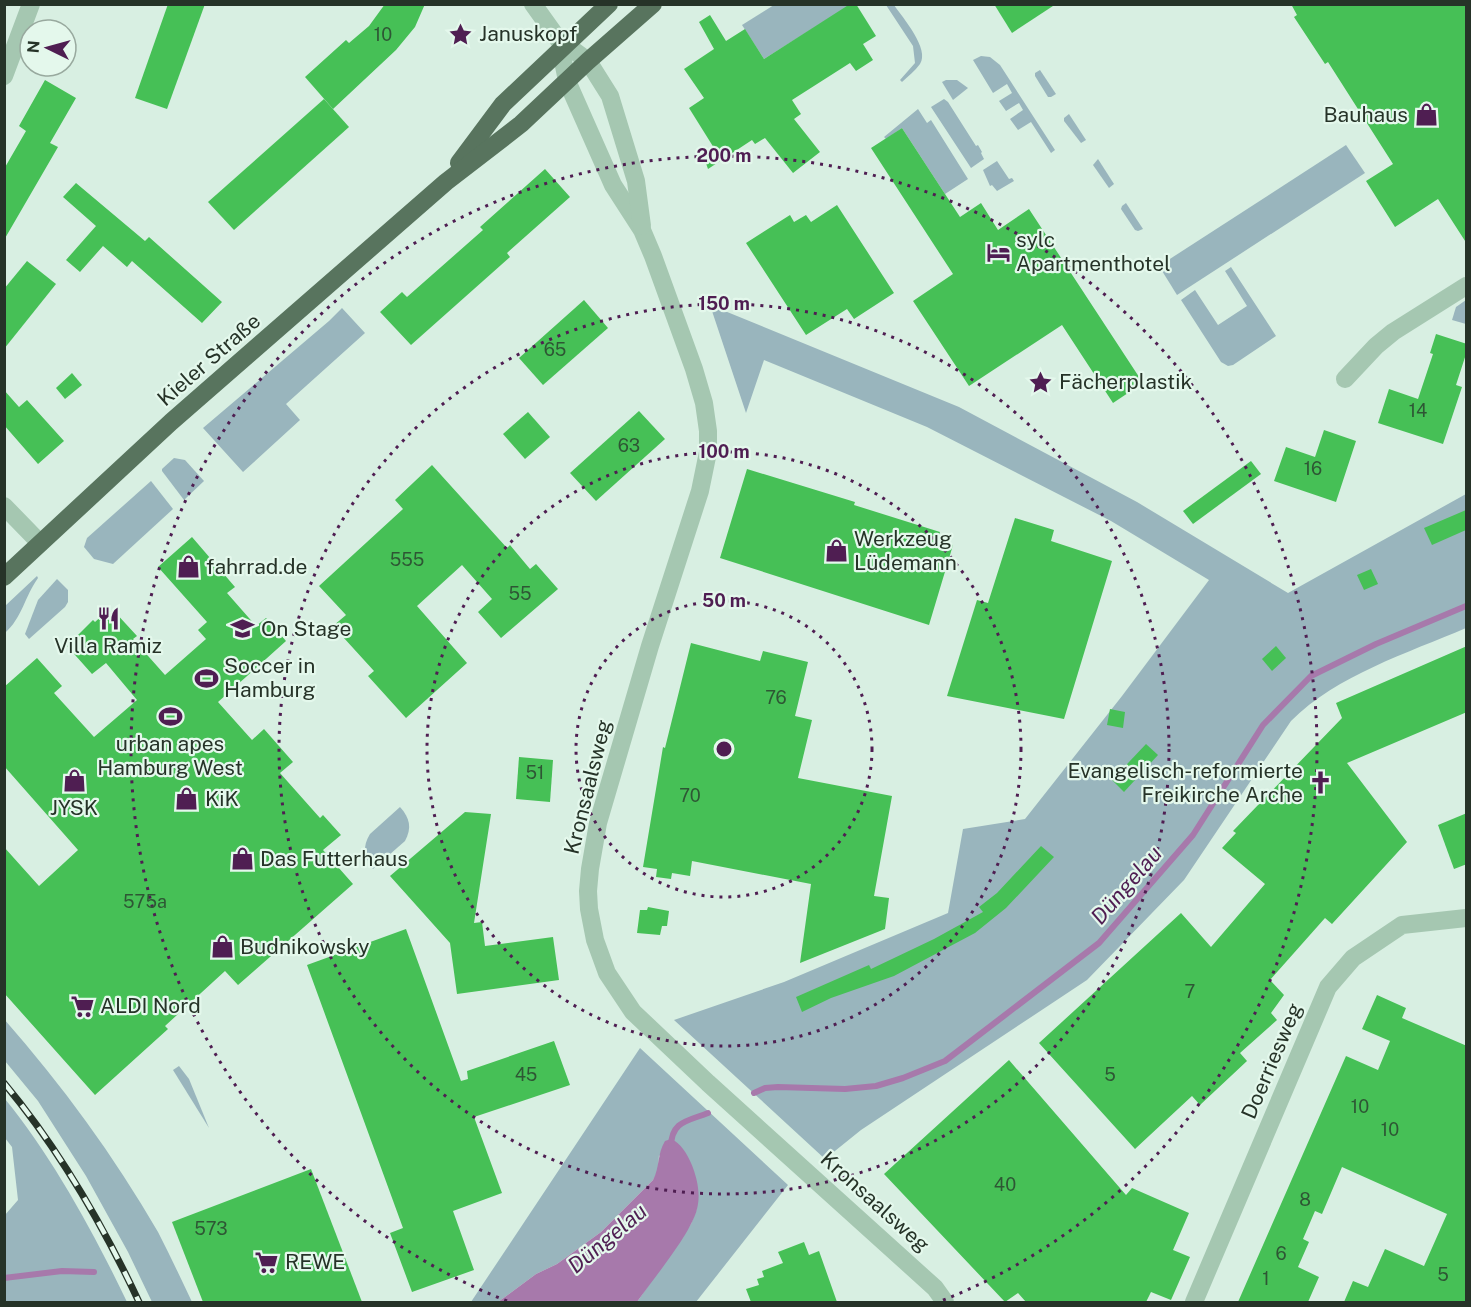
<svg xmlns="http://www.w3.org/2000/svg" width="1471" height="1307" viewBox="0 0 1471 1307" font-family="'Public Sans',sans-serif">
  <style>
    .green { fill: #99b5bd }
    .water { fill: #a779ab }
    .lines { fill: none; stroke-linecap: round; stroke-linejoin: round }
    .stream { stroke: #a779ab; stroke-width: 6 }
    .building { fill: #46c056 }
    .minor { stroke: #a5c7b1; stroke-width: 18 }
    .major { stroke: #58745e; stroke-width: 18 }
    .rail-casing { stroke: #263328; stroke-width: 7 }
    .rail { stroke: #e4f8ec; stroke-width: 4.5; stroke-dasharray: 14; stroke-linecap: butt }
    .ring { fill: none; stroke: #4f1e52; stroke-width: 3; stroke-dasharray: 3 6 }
    .labels { text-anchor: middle; stroke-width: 4.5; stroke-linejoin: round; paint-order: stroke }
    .number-label { font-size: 18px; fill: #2e5634 }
    .poi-label { font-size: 21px; fill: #263328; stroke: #e4f8ec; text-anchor: start }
    .street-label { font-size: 21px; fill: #263328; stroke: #e4f8ec }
    .water-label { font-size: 22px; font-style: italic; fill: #4f1e52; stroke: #e4f8ec }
    .centre { fill: #4f1e52; stroke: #e4f8ec; stroke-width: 3 }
    .ring-label { font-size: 18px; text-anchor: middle; font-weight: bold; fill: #4f1e52; stroke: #e4f8ec; stroke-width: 4.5; stroke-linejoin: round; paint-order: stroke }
  </style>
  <rect width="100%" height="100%" fill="#d8efe2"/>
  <g class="green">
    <path d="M774,5H850L764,59L742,25Z"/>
    <path d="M886,5H894C903,18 930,49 920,64C915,71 908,76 902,82L900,80L915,63L913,46Z"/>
    <path d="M981,56L990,57L1000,65L1055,150L1051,153L1031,122L1018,130L1010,119L1023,110L1019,103L1006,111L999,101L1012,93L1007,84L993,93L973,60Z"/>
    <path d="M1040,70L1056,94L1051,97H1048L1035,76V73Z"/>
    <path d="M946,80H957L968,88L953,100L942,82Z"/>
    <path d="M944,99L948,102L976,146L978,145L982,152L981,153L984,159L971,168L931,107Z"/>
    <path d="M918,109L927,123L931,120L968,179L945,194L902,128L886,139L884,137Z"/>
    <path d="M1069,114L1086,140L1081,143L1064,121V118Z"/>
    <path d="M1346,145L1365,173L1177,295L1159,266Z"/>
    <path d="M1098,159L1114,184L1109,188L1093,165Z"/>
    <path d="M997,161L1009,179L1012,178L1014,181L997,191L992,185L990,186L983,170Z"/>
    <path d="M1126,203L1143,229L1138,231L1135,230L1121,209L1122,206Z"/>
    <path d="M1231,267L1276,336L1233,365L1228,366L1221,362L1181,300L1195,290L1218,325L1247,306L1225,271Z"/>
    <path d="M1466,300V324L1452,320L1456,307Z"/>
    <path d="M710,305L959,407L1137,502L1288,593L1466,494V628C1408,653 1337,675 1291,721L1184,880L1087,980L861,1130L825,1159L674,1020L784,982L948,913L963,829L1025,819L1122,696L1209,580L1111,521L927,427L764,360L746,413Z"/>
    <path d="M342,308L365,333L286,404L300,420L243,472L203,428L329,321Z"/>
    <path d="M174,458L185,460L204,481L184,500L162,471V469Z"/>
    <path d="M151,481L173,509L113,564L94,559L84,547L87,538Z"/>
    <path d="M37,576L38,578C25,596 22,618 5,633V606Z"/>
    <path d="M57,579L68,590V602L65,607L29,639L25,634L38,600Z"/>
    <path d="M400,807C410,818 412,828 405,841L373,869C364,857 362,847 370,834Z"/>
    <path d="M4,1019C62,1085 114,1156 158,1232C170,1255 181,1279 192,1302H152L128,1252L86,1176L38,1101L5,1061Z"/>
    <path d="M640,1048L788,1185L696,1302H637L691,1224L697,1208L659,1155L658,1171L653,1180L601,1232L557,1264L536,1274L498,1302H471Z"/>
    <path d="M179,1066L189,1079L209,1128L173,1070Z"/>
    <path d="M5,1099C52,1156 95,1235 127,1302H5V1215L18,1200L12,1147L5,1138Z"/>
  </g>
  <path class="water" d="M671,1139C681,1143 687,1154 691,1163C697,1177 701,1194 697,1209C691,1234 653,1279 637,1302H498L536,1274L557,1264L601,1232L653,1180C660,1167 657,1154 665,1141Z"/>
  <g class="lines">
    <g class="stream">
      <path d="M754,1093L765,1088L778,1087L845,1089L876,1086L903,1078L945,1061L1099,943L1193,835L1263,725L1311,676L1376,644L1466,606"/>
      <path d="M671,1147C671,1121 688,1121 708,1113"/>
      <path d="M4,1278L62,1271L94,1272"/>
    </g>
  </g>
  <g class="building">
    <path d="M168,4H205L167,109L135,98Z"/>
    <path d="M385,4H425L415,27L396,50L333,109L305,77L346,40L349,43L369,26Z"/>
    <path d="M850,4H856L876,36L863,44L873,60L856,71L850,63L792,100L801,114L794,119L820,152L793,173L765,138L755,144L752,140L708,169L702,152L714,148L689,108L704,98L684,69L714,49L699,22L710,15L726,41L745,29L764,59Z"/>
    <path d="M994,4H1056L1012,33Z"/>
    <path d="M1291,4H1467V244L1438,199L1395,227L1366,181L1393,164L1328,62L1325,64L1294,17L1297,15Z"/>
    <path d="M45,80L76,98L50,143L58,147L4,240V169L26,131L19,126Z"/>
    <path d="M324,99L349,127L234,230L208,202Z"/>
    <path d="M902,128L960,217L981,203L998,230L1029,209L1143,383L1113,403L1062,325L969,386L913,301L953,274L871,148Z"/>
    <path d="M545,169L570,197L507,253L510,257L411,345L380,312L402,292L407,297L483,230L480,227Z"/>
    <path d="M76,183L145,241L149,237L222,302L202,323L132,261L127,267L103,246L80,272L66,260L96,226L63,197Z"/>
    <path d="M837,205L894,293L854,319L847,309L806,335L746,243L790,215L794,222L806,215L811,222Z"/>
    <path d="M27,261L56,284L4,349V289Z"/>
    <path d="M584,300L608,328L543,385L519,358Z"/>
    <path d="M1436,334L1467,344V351L1456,385L1462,387L1443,444L1378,423L1389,389L1418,399L1433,354L1430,353Z"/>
    <path d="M72,373L82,385L65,399L56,388Z"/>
    <path d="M4,390L19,407L27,400L64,441L38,464L4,425Z"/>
    <path d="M639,411L665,439L596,501L570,473Z"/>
    <path d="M528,412L550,437L525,459L503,434Z"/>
    <path d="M1324,430L1356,441L1336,502L1274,481L1286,447L1315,457Z"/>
    <path d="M1251,461L1261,474L1193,524L1183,511Z"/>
    <path d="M432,465L507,548L510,545L530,569L536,564L558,589L501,638L478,612L492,599L462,565L417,606L467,663L406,718L368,676L374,671L333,626L346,615L319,586L403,509L395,500Z"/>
    <path d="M747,469L855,502L854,505L940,532L937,540L953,545L929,625L720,558Z"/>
    <path d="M1466,510V530L1432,545L1424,528Z"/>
    <path d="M1015,518L1054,530L1051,541L1112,561L1064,719L947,696L977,600L988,603Z"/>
    <path d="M192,537L235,587L227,593L256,626L266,618L286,641L218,702L252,740L264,729L293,762L280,773L320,818L323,815L341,835L323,850L353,884L238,985L225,971L165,1026L168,1029L95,1095L4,993V847L39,886L78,850L4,766V687L37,658L62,686L54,693L94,737L137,700L106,663L92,674L67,646L93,620L95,622L106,612L114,611L137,636L133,639L165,675L206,639L198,630L207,622L158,567Z"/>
    <path d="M1371,569L1378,584L1364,590L1357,575Z"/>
    <path d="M691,643L760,661L763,651L808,662L795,716L812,720L798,778L892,796L874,896L889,898L885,929L800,963L811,884L692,861L690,876L672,873L671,879L656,877L657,869L643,867L663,747L665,748Z"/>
    <path d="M1276,646L1286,658L1272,671L1262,659Z"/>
    <path d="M1467,646V712L1347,763L1407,842L1332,924L1325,918L1270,980L1284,995L1271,1013L1277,1020L1240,1053L1247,1061L1200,1105L1192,1096L1135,1149L1039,1043L1181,913L1211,947L1265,884L1222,848L1236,833L1233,831L1342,718L1336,703Z"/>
    <path d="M1110,709L1125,712L1123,728L1107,725Z"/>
    <path d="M1146,744L1158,755L1124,792L1112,780Z"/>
    <path d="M519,757L553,760L550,802L516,799Z"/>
    <path d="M465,812L491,814L474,923L482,922L485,946L553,937L559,980L457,994L450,943L390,876Z"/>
    <path d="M1467,813V864L1454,869L1438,825Z"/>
    <path d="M1041,846L1054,857L1006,908L975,933L894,976L831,998L802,1012L796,997L869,965L871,969L934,939L983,912L979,907L997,893Z"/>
    <path d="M648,907L669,911L667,926H662L660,935L637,933L640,910H647Z"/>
    <path d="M406,929L461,1081L468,1079L467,1071L554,1041L570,1085L474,1117L502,1193L453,1211L474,1270L412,1292L390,1233L403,1228L307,965Z"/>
    <path d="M1377,995L1406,1008L1402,1018L1467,1046V1302H1344L1353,1281L1368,1287L1385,1249L1424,1266L1447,1214L1342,1167L1322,1214L1315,1211L1303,1239L1309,1242L1298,1267L1319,1277L1308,1302H1238L1346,1056L1378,1070L1390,1041L1362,1029Z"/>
    <path d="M1009,1060L1126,1195L1132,1188L1189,1213L1173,1250L1190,1257L1171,1300L1151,1292L1146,1302H1026L1018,1293L1005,1302L884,1174Z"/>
    <path d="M311,1169L362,1302H203L172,1222Z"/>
    <path d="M804,1242L809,1255L819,1251L837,1302H751L746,1289L759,1285L757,1279L764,1277L762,1271L783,1263L778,1252Z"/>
  </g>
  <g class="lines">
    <g class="minor">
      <path d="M533,4L563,46"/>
      <path d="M563,46V61L567,81L613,185L642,230L653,256L694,369L704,403L708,431V452L700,491L650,646L598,823L590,869L588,891L589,909L595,940L607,973L633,1012L708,1083L935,1288L945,1302"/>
      <path d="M563,46L573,50L588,61L610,96L636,181L642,226"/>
      <path d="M4,76L31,4"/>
      <path d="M1345,379L1376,346L1393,332L1466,286"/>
      <path d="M4,506L40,543"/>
      <path d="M1194,1302L1328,987L1353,958L1402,925L1466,918"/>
    </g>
    <g class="major">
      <path d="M459,163L503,104L609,4"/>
      <path d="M4,577L171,422L446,182L521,124L588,61L653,4"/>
    </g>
    <defs>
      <path id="rail" d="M4,1083C59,1149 103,1225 139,1302"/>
    </defs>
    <use href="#rail" class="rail-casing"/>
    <use href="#rail" class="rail"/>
  </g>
  <g class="ring">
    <circle cx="724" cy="749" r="148"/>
    <circle cx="724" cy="749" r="297"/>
    <circle cx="724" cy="749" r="445"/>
    <path d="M507 1301A593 593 0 1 1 941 1301"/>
  </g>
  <defs>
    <symbol id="sight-bare" viewBox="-9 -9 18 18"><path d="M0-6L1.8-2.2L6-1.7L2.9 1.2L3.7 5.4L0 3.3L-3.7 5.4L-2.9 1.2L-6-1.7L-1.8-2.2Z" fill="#4f1e52" stroke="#e4f8ec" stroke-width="2.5" paint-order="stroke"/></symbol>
    <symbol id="shop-bare" viewBox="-9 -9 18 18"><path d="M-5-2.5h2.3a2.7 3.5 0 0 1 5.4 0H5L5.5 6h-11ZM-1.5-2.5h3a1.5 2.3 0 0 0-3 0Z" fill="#4f1e52" stroke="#e4f8ec" stroke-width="2.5" paint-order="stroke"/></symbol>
    <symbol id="hotel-bare" viewBox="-9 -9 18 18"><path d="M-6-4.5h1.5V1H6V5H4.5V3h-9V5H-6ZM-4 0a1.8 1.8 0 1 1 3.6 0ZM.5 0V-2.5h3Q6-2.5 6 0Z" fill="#4f1e52" stroke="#e4f8ec" stroke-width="2.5" paint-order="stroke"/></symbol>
    <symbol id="restaurant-bare" viewBox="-9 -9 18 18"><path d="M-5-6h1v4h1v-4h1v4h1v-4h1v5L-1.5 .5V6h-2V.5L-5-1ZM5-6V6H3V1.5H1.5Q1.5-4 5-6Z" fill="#4f1e52" stroke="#e4f8ec" stroke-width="2.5" paint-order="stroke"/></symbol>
    <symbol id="school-bare" viewBox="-9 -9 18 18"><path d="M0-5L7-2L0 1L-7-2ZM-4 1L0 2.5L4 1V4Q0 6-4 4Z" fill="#4f1e52" stroke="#e4f8ec" stroke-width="2.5" paint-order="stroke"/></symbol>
    <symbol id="stadium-bare" viewBox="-9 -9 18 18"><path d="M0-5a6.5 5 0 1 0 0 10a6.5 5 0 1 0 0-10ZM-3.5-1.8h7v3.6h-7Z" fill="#4f1e52" stroke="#e4f8ec" stroke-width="2.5" paint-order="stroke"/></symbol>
    <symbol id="church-bare" viewBox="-9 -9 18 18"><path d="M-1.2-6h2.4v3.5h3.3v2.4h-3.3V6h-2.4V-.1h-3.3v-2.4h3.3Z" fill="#4f1e52" stroke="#e4f8ec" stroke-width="2.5" paint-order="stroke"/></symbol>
    <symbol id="supermarket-bare" viewBox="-9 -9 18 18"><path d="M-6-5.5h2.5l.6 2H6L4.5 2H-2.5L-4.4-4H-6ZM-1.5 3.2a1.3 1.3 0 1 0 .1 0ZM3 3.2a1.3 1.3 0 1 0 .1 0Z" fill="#4f1e52" stroke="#e4f8ec" stroke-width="2.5" paint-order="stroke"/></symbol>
  </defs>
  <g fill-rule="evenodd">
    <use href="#sight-bare" x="444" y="18" width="33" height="33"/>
    <use href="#shop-bare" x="1410" y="98" width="33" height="33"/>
    <use href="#hotel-bare" x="982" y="236" width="33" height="33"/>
    <use href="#sight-bare" x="1024" y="366" width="33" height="33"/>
    <use href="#shop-bare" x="820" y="534" width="33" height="33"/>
    <use href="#shop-bare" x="172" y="550" width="33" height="33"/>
    <use href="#restaurant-bare" x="92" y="602" width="33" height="33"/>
    <use href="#school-bare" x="226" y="612" width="33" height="33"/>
    <use href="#stadium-bare" x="190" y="662" width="33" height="33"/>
    <use href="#stadium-bare" x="154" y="700" width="33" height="33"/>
    <use href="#shop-bare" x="58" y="764" width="33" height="33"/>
    <use href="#church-bare" x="1304" y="766" width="33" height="33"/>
    <use href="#shop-bare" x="170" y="782" width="33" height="33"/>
    <use href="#shop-bare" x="226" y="842" width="33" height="33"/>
    <use href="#shop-bare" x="206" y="930" width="33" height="33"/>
    <use href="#supermarket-bare" x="66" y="990" width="33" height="33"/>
    <use href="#supermarket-bare" x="250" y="1246" width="33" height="33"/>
  </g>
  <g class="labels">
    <g class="number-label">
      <text x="383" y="41">10</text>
      <text x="555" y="356">65</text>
      <text x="1418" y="417">14</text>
      <text x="629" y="452">63</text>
      <text x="1313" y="475">16</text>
      <text x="407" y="566">555</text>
      <text x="520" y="600">55</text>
      <text x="776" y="704">76</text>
      <text x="535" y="779">51</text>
      <text x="690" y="802">70</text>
      <text x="145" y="908">575a</text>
      <text x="1190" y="998">7</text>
      <text x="526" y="1081">45</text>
      <text x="1110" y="1081">5</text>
      <text x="1360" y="1113">10</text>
      <text x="1390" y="1136">10</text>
      <text x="1005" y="1191">40</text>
      <text x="1305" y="1206">8</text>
      <text x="211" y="1235">573</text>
      <text x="1281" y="1260">6</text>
      <text x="1443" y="1281">5</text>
      <text x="1266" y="1285">1</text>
    </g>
    <g class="poi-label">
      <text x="479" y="41">Januskopf</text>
      <text x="1408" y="122" text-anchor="end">Bauhaus</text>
      <text x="1016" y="247">sylc<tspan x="1016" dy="24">Apartmenthotel</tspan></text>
      <text x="1059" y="389">Fächerplastik</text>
      <text x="854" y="546">Werkzeug<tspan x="854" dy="24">Lüdemann</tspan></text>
      <text x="206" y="574">fahrrad.de</text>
      <text x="261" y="636">On Stage</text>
      <text x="108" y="653" text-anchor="middle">Villa Ramiz</text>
      <text x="224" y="673">Soccer in<tspan x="224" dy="24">Hamburg</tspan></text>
      <text x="170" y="751" text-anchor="middle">urban apes<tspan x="170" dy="24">Hamburg West</tspan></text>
      <text x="1303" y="778" text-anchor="end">Evangelisch-reformierte<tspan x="1303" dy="24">Freikirche Arche</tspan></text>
      <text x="205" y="806">KiK</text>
      <text x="74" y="815" text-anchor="middle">JYSK</text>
      <text x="260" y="866">Das Futterhaus</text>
      <text x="240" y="954">Budnikowsky</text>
      <text x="100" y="1013">ALDI Nord</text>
      <text x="285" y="1269">REWE</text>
    </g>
    <g class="street-label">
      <text transform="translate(209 360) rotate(-41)" y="7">Kieler Straße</text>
      <text transform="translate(588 787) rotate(-76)" y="7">Kronsaalsweg</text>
      <text transform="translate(1272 1061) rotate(-67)" y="7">Doerriesweg</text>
      <text transform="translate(875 1202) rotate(42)" y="7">Kronsaalsweg</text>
    </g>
    <g class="water-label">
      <text transform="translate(1126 885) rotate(-49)" y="8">Düngelau</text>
      <text transform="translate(607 1238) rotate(-40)" y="8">Düngelau</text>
    </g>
  </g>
  <circle cx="724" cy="749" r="9" class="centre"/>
  <g class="ring-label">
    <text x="724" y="162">200 m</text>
    <text x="724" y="310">150 m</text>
    <text x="724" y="458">100 m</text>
    <text x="724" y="607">50 m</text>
  </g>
  <rect width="1471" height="1307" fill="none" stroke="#263328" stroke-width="12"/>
  <g transform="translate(48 48) rotate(275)"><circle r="28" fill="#e4f8ec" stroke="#98a99e" stroke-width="1.5"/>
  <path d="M0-4.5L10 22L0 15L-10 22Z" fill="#4f1e52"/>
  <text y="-9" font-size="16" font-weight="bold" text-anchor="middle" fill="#263328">N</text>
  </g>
</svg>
